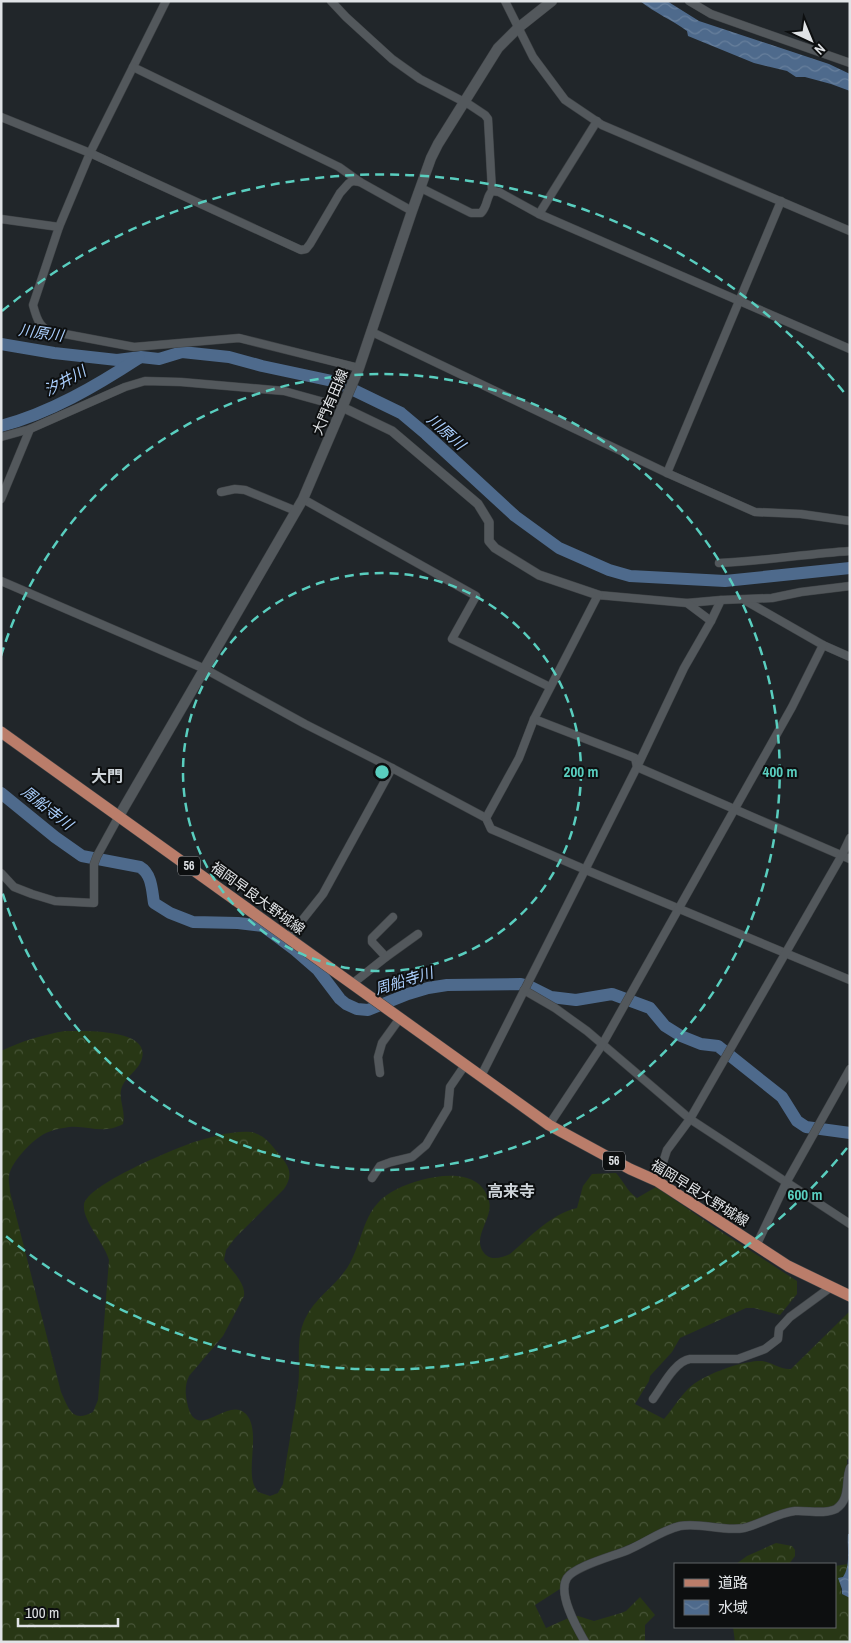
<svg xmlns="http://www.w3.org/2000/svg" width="851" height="1643" viewBox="0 0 851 1643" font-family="'Archivo Narrow','Noto Sans JP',sans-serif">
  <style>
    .forest { fill: url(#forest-crowns) }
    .water { fill: url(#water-waves) }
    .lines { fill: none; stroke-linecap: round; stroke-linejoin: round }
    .river { stroke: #4e6a8c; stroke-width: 12 }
    .minor-casing { stroke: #3e4245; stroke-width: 9 }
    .tertiary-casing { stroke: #3e4245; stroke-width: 10 }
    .secondary-casing { stroke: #3e4245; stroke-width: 11 }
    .primary-casing { stroke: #3e4245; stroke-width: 12 }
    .minor { stroke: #53585c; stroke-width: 8 }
    .tertiary { stroke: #53585c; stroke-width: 9 }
    .secondary { stroke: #53585c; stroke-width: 10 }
    .primary { stroke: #ba7d6a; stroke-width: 11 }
    .ring { fill: none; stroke: #59cebf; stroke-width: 2.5; stroke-dasharray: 9 6 }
    .labels { text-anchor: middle; stroke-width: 4; stroke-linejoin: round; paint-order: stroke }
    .shield { fill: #0d0f10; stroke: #a1a3a6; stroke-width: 1 }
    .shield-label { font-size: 12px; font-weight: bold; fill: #e0e3e6 }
    .street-label { font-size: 14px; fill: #e0e3e6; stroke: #0d0f10 }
    .water-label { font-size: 15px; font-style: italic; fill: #abcffd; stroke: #0d0f10 }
    .quarter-label { font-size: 16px; font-weight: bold; fill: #ced4d9; stroke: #0d0f10 }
    .centre { fill: #59cebf; stroke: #0d0f10; stroke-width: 2.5 }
    .ring-label { font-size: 15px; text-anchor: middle; font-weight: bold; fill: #59cebf; stroke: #0d0f10; stroke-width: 4; stroke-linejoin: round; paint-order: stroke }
  </style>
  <defs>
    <pattern id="forest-crowns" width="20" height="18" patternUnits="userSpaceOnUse" patternTransform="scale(1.25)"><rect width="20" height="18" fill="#283715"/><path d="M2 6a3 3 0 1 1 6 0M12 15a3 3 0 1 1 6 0" fill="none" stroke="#475437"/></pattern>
    <pattern id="water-waves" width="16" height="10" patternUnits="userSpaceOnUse" patternTransform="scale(1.25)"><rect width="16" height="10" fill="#4e6a8c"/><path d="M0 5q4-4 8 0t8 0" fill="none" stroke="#677f9c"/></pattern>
  </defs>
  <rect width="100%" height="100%" fill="#21262a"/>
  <g class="forest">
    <path d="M65,1031C82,1031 150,1028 142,1058C139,1071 124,1077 121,1090C119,1101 126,1112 123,1124C102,1135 89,1125 69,1127C62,1128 52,1130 46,1133C33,1139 11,1162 9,1176C8,1181 10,1187 10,1192L61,1392C69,1409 72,1423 93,1412L98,1400L109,1260C105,1244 82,1220 84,1205C86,1185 174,1149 194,1142C210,1137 235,1130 251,1132C265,1134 274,1148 282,1158C291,1169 292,1177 284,1189L235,1238L226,1250L224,1260C231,1270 246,1283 244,1296L223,1336L189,1376C185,1385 185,1392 187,1402C195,1446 227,1395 246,1414C260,1429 248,1463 253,1482C254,1486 256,1489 258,1492L270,1496L278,1493L283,1484C287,1451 294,1419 298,1387C301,1365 295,1339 305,1319C315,1297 338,1285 350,1263C365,1235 363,1205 397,1189C422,1177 479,1162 489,1201C494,1219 469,1239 486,1255C493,1261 503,1257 510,1254C530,1237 551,1214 577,1208L583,1186L592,1174L616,1173C624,1182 627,1191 637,1198L656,1187L720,1231L797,1281V1294L780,1315L754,1308H746L680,1338L672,1352L650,1376L649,1381L635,1404L664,1419C672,1410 679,1398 688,1389C702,1375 739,1362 758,1361C770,1360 779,1370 791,1369L850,1311V1458L847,1460L849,1488L839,1506L829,1509L787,1510L748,1524L723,1526L679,1523L566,1572L563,1587L535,1605L546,1628L573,1616H578L594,1621L621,1613L626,1611L640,1597L655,1615L645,1625V1642H1V1051C22,1041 42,1035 65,1031Z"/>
    <path d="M776,1543L792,1546L795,1550V1556L789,1564H736L747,1556Z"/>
    <path d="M848,1564L846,1573L843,1577L839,1578L842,1594L850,1598V1642H735L733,1627H835V1566Z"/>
  </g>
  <g class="water">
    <path d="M640,1H667L699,21L829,64L850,74V91L831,84L805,77H796L787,71L754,63L688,36L687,31C672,20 655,13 640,1Z"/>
    <path d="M848,1534H850V1598L842,1594V1589L838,1578L843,1577C851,1566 847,1547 848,1534Z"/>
  </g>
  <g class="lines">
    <g class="river">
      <path d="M1,344L54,353L117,360L141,357L159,359L182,352L229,357L262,366L337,382L401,413L426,434L515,516L559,548L609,570L630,576L725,581L850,568"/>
      <path d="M1,426C50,413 96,386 139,358"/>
      <path d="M1,793L55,837L82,856L140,867C152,874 152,891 154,903L170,913L193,922L238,923L263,926L295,950L318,970L340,999L346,1004L357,1009L368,1010L408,994L428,988L447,985L521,984L529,986L551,997L576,1000L612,994L650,1008L665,1026L681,1036L701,1044L718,1046L782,1097L797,1121L806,1127L850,1133"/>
    </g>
    <defs>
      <g id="minor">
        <path d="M166,1L90,153L59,227L33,305C36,316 39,327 49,331L134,347L239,338L359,368"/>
        <path d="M331,1L346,17L392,59L420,79L470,105L485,115L488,119L492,191C486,197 488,206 481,213H471L421,188"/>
        <path d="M505,1L533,57L565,100L602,125L850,231"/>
        <path d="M689,1L711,14L850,63"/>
        <path d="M133,67L339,167L360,182L412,211"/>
        <path d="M1,117L90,153L301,250L306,249L310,244L340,193L349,183L353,181L360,182"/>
        <path d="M492,191L499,192L539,214L850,349"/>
        <path d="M539,214L597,121"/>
        <path d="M1,219L59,227"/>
        <path d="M372,332L667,473L755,512L801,514L850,521"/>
        <path d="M1,437L30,429L125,387L145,381L181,382L284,391L342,407"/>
        <path d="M667,473L781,201"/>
        <path d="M221,492L235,489L245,490L296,511"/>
        <path d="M1,499L30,429"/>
        <path d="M303,499L476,596L452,639L550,687"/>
        <path d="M719,563C763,561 806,554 850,551"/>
        <path d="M1,581L205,669L305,724L392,768L486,818L491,829L586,870L850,980"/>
        <path d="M746,601L823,645L850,657"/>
        <path d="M687,603L721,600"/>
        <path d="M711,621L687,603L598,595L534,719L635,758L637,767L850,859"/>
        <path d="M486,818L519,758L534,719"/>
        <path d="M1,873L14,887L32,894L55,901L94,903V864L97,856L119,816"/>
        <path d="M288,938L323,894L392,768"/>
        <path d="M386,957L372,942V938L393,917"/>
        <path d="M352,984L386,957L418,934"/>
        <path d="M524,990L555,1008L587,1031L690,1119L850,1224"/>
        <path d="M380,1073L378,1057L382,1043L400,1018"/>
        <path d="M481,1076L637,767L684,668L711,621L721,600L772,598L801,592L850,586"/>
        <path d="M549,1125L602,1045L792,707L823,645"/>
        <path d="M372,1178L380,1166L391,1162L412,1157L426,1145L448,1108L450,1087L465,1065"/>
        <path d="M657,1181L667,1150L690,1119L842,855L850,838"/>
        <path d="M756,1246L786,1183L850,1069"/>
        <path d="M653,1399C662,1387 675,1361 690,1359H738L765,1349L778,1339L779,1329L790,1317L831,1287"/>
        <path d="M585,1642C577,1628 557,1594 567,1578C575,1566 614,1556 628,1550C645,1543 662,1530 680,1526C701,1522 723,1532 744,1528C761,1524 777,1513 795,1511C808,1510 824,1515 836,1509C851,1499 845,1481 850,1468"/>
      </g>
      <path id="tertiary" d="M342,407L392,431L478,504L489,522V541L495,548L539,575L598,595"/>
      <path id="secondary" d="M119,816L303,499L359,368L412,211L431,158L438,144L498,48L518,28L552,1"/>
      <path id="primary" d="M1,732L549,1125L630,1169L657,1181L788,1266L850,1296"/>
    </defs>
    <use href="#minor" class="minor-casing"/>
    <use href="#tertiary" class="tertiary-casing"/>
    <use href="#secondary" class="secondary-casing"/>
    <use href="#primary" class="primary-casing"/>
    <use href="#minor" class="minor"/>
    <use href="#tertiary" class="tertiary"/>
    <use href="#secondary" class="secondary"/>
    <use href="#primary" class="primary"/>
  </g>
  <g class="ring">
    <circle cx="382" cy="772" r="199"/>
    <path d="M1 656A398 398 0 1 1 1 888"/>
    <path d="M847 1148A598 598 0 0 1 2 1233M2 311A598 598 0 0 1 847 396"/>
  </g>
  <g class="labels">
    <g class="shield">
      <rect x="178" y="856.5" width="22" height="19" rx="4"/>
      <rect x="603" y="1151.5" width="22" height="19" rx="4"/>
    </g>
    <g class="shield-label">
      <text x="189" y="870">56</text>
      <text x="614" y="1165">56</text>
    </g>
    <g class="street-label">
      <text transform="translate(330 402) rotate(-67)" y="5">大門有田線</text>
      <text transform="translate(258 898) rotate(36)" y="5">福岡早良大野城線</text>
      <text transform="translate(700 1193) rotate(32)" y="5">福岡早良大野城線</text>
    </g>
    <g class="water-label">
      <text transform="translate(41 333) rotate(8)" y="5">川原川</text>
      <text transform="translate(65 381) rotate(-29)" y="5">汐井川</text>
      <text transform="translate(446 432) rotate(42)" y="5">川原川</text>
      <text transform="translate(47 808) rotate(38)" y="5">周船寺川</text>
      <text transform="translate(404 981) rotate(-17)" y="5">周船寺川</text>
    </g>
    <g class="quarter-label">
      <text x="107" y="782">大門</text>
      <text x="511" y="1197">高来寺</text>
    </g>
  </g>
  <circle cx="382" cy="772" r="8" class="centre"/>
  <g class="ring-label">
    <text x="581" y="777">200 m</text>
    <text x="780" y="777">400 m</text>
    <text x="805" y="1200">600 m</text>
  </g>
  <rect width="851" height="1643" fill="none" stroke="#e0e3e6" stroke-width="5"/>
  <rect x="674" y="1563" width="162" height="65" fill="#0d0f10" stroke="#616466"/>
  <rect x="684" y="1579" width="25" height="8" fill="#ba7d6a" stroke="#616466"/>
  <text x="718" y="1588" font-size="15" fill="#e0e3e6">道路</text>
  <rect x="684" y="1600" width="25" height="15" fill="url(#water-waves)" stroke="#616466"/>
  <text x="718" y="1613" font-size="15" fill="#e0e3e6">水域</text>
  <g transform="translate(811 40) rotate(136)" stroke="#0d0f10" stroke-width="4" paint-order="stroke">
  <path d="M0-4L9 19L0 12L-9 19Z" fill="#e0e3e6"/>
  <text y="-8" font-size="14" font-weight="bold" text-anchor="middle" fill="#e0e3e6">N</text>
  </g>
  <path d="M18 1618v8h100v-8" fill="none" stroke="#e0e3e6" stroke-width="2.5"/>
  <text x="25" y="1618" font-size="15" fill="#e0e3e6" stroke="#0d0f10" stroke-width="4" paint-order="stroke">100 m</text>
</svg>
